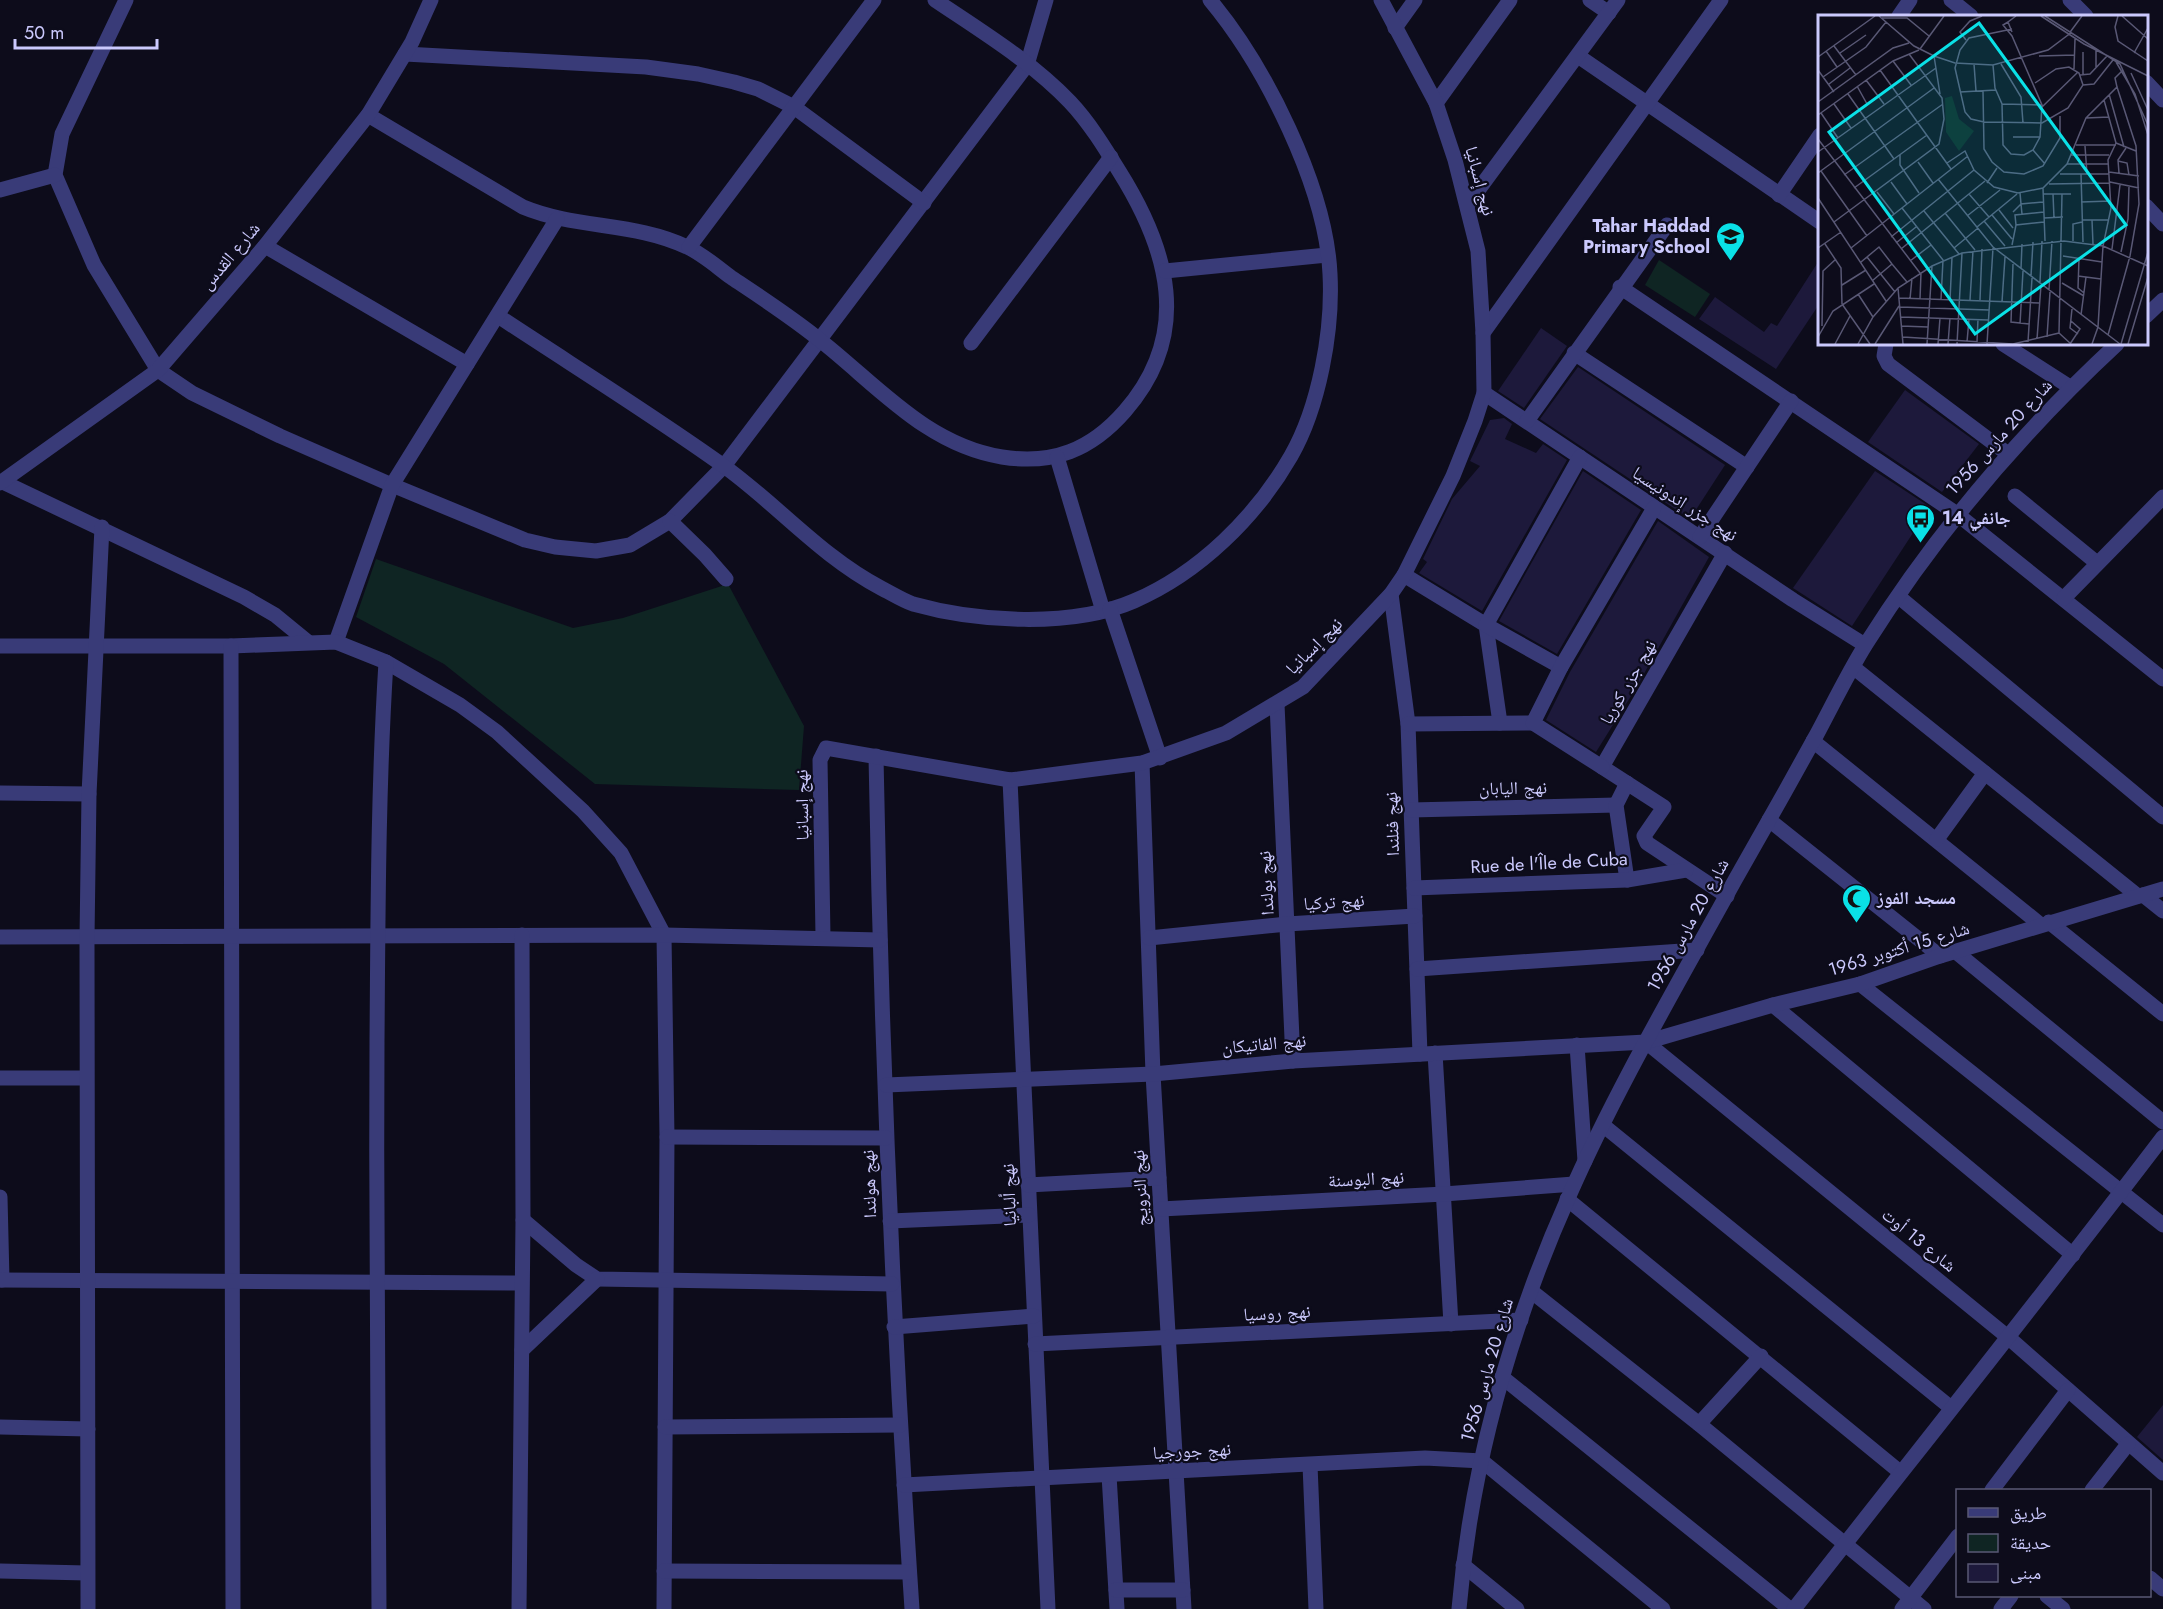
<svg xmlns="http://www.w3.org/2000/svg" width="2163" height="1609" viewBox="0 0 2163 1609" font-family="Jost,'Noto Naskh Arabic',sans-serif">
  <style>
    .park { fill: #0f2523 }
    .building { fill: #1d193b }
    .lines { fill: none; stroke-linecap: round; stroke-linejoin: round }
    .minor { stroke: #393b78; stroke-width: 15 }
    .labels { text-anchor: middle; stroke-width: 4.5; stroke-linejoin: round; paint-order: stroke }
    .street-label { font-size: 18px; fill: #cbc9fd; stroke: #0d0c1b }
    .poi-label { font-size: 18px; font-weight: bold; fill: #cbc9fd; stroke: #0d0c1b; text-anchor: start }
    .inset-road { fill: none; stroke: #595875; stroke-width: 1.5 }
    .view { fill: #0ae1e7; fill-opacity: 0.15; stroke: #0ae1e7; stroke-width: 3 }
    .inset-edge { fill: none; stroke: #cbc9fd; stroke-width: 3 }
  </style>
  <rect width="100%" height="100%" fill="#0d0c1b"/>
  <g class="park">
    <path d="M1659,260L1710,294L1695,317L1645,285Z"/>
    <path d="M376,559L573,628L623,618L728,584L804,726L799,790L595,784L444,664L356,617Z"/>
  </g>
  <g class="building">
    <path d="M1820,259V303L1776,369L1699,319L1715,297L1764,332L1771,323L1777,326Z"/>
    <path d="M1541,328L1567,346L1524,408L1498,391Z"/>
    <path d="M1578,367L1725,465L1690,519L1540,419Z"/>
    <path d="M1905,390L1979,444L1942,492L1868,442Z"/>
    <path d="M1504,418L1512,424L1505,439L1536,453L1543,444L1567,460L1482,611L1419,573L1427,562L1423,559L1452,499L1480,466L1470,461L1490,420Z"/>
    <path d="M1583,471L1641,510L1557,654L1499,621Z"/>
    <path d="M1875,471L1930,507L1852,626L1793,588Z"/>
    <path d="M1658,521L1709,557L1636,688L1596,752L1546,720L1570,672Z"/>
    <path d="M2163,1405V1460L2137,1437Z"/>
  </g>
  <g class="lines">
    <g class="minor">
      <path d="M126,0L62,134L55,175L94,265L158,370L192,393L280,436L392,485L525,540L555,547L596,551L630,545L670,521L724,466L1027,65L1046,0"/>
      <path d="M1590,0L1609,13"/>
      <path d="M1951,0L1971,16"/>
      <path d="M2070,0L2086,16"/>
      <path d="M1899,16L1910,0"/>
      <path d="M1395,28L1415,0"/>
      <path d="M405,54L646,67L698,74L734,82L758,89L794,107L924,203"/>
      <path d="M1578,56L1820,222"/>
      <path d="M2146,82L2163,100"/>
      <path d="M1436,103L1510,0"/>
      <path d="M368,115L523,207C576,229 635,222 687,247C703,254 718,268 732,278C762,298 793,318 821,341C878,386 927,445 1002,457C1053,465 1091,450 1125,411C1193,333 1168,249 1119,171C1105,148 1089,122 1070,102C1032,62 981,31 935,0"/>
      <path d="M0,190L55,175"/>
      <path d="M1779,195L1820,135"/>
      <path d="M1468,204L1618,0"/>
      <path d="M2146,206L2163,224"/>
      <path d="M265,246L467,364"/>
      <path d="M689,247L874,0"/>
      <path d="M1165,271L1327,255"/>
      <path d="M1620,287L1957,514L2163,679"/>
      <path d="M498,316C572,365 648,412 721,464C776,503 820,556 881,588C891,593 902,600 913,604C977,622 1072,628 1134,601C1199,573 1256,517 1291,456C1319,407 1333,331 1330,274C1326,187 1265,66 1210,0"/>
      <path d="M2146,316L2163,300"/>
      <path d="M1483,333L1721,0"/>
      <path d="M971,343L1111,157"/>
      <path d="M1886,344L1884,356L1888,364L2008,454"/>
      <path d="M2003,344L2070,387"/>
      <path d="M1574,353L1747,467"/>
      <path d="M1484,393L1793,600L1865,645"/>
      <path d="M1527,421L1667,225"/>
      <path d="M1057,457L1103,611"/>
      <path d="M3,482L244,597L275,615L308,642"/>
      <path d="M0,483L158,370L265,246L368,115L412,42L431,0"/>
      <path d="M2015,496L2097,563"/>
      <path d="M670,521L705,555L726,579"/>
      <path d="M1700,537L1791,401"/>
      <path d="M1725,553L1602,767L1664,807L1644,836L1647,843L1727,896"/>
      <path d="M1404,575L1486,625L1500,723"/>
      <path d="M1391,594L1408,724L1420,1054"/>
      <path d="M1899,597L2163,817"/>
      <path d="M2064,598L2163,497"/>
      <path d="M1110,609L1160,758"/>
      <path d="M336,642L392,485L557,219"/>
      <path d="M0,646H231L336,642L386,662L460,705L497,732L583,811L621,853L664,935L667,1137L664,1609"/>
      <path d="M231,646L233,1609"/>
      <path d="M1561,667L1486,625L1580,457"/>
      <path d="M1853,667L2138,896"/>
      <path d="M1277,704L1293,1061"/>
      <path d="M1408,724L1533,723"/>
      <path d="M1813,741L2041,925"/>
      <path d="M876,756C881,1041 893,1325 912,1609"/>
      <path d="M1142,763L1153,1074L1184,1609"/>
      <path d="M1602,767L1533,723L1561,667L1654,508"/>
      <path d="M1010,780L1048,1609"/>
      <path d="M0,793L89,794"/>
      <path d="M1411,810L1616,805"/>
      <path d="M1769,820L1940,956"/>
      <path d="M1937,839L1985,773"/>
      <path d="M1627,880L1616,805L1627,783"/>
      <path d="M1414,888L1627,880L1686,870"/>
      <path d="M2143,895L2163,911"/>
      <path d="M2049,922L2163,1014"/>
      <path d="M823,936L820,760L826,748L1010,780L1142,763L1226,733L1303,687L1391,594L1404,575L1453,476L1475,421L1484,393L1483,333L1478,251L1455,160L1436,103L1381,0"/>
      <path d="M0,937L664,935L880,940"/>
      <path d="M1149,938L1287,924L1415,916"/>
      <path d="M1956,952L2163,1122"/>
      <path d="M1417,969L1697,950"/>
      <path d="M1860,984L2163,1225"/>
      <path d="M1773,1005L2073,1255"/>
      <path d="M1646,1042L2009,1338L2163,1473"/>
      <path d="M1577,1045L1585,1161"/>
      <path d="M1435,1053L1451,1324"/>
      <path d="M0,1078H85"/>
      <path d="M886,1085L1153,1074L1293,1061L1646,1042L1773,1005L1860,984L1940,956L2163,889"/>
      <path d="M1604,1126L1950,1407"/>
      <path d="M667,1137L886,1138"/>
      <path d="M1028,1185L1159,1178"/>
      <path d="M0,1197L2,1280"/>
      <path d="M1567,1199L1900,1472"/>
      <path d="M1161,1209L1444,1194L1574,1184"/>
      <path d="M523,1220L576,1265L597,1279L892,1284"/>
      <path d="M890,1221L1029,1215"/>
      <path d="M0,1280L521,1283"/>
      <path d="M1531,1291L1699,1424L1924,1609"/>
      <path d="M894,1327L1034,1316"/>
      <path d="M1035,1344L1521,1320"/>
      <path d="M522,1350L597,1279"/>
      <path d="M1502,1377L1790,1609"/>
      <path d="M1699,1424L1761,1356"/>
      <path d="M0,1427L88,1429"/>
      <path d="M665,1427L900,1425"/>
      <path d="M1310,1465L1316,1609"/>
      <path d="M1109,1475L1117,1609"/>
      <path d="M904,1485L1425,1458L1482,1461L1663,1609"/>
      <path d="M1992,1490L2068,1390"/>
      <path d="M2092,1490L2128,1444"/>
      <path d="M1463,1565L1517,1609"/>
      <path d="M0,1571L87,1573"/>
      <path d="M664,1571L909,1572"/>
      <path d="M2150,1578L2163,1589"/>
      <path d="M1116,1590H1183"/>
      <path d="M2047,1596L2063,1609"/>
      <path d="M88,1609L87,938L89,794L102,527"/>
      <path d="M379,1609C378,1420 376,1231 377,1042C378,915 378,789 386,662"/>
      <path d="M519,1609L523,1220L522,935"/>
      <path d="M1459,1609C1471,1467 1511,1326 1569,1196C1616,1089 1679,982 1735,880C1763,831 1790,783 1817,734C1833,704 1848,673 1866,644C1936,533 2021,433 2117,344"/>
      <path d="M1794,1609C1917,1452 2042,1296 2163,1137"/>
      <path d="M1902,1609L1958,1536"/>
      <path d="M2001,1609L2011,1596"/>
    </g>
  </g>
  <defs>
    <symbol id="school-pin" viewBox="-11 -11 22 30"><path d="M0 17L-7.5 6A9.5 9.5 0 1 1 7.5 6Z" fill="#0ae1e7" stroke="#0d0c1b"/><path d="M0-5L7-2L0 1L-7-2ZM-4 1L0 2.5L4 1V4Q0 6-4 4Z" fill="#111"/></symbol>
    <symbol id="bus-pin" viewBox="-11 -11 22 30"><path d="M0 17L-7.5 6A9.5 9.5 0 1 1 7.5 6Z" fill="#0ae1e7" stroke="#0d0c1b"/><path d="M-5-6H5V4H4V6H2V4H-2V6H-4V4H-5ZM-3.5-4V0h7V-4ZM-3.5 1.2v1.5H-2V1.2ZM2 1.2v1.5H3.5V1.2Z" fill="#111"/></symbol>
    <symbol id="mosque-pin" viewBox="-11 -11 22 30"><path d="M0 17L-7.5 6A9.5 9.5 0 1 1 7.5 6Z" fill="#0ae1e7" stroke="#0d0c1b"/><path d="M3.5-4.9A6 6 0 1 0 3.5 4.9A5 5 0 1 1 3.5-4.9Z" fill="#111"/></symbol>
  </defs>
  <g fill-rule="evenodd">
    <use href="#school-pin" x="1714" y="220" width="33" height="45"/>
    <use href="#bus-pin" x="1904" y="502" width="33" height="45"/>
    <use href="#mosque-pin" x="1840" y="882" width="33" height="45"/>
  </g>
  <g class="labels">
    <g class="street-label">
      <text transform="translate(1480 181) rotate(75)" y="6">نهج إسبانيا</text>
      <text transform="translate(230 256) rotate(-50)" y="6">شارع القدس</text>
      <text transform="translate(1999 437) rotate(-48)" y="6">شارع 20 مارس 1956</text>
      <text transform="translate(1685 504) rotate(33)" y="6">نهج جزر إندونيسيا</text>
      <text transform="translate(1314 646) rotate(-45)" y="6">نهج إسبانيا</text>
      <text transform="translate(1628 682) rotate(-60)" y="6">نهج جزر كوريا</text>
      <text transform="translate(1513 788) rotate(-1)" y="6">نهج اليابان</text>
      <text transform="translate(802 805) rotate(-91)" y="6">نهج إسبانيا</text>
      <text transform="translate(1392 824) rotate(-92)" y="6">نهج فنلندا</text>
      <text transform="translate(1549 863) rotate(-3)" y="6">Rue de l'Île de Cuba</text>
      <text transform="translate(1266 883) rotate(-93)" y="6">نهج بولندا</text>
      <text transform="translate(1334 902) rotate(-4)" y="6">نهج تركيا</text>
      <text transform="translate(1688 925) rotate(-61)" y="6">شارع 20 مارس 1956</text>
      <text transform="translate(1899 949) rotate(-17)" y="6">شارع 15 أكتوبر 1963</text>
      <text transform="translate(1264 1044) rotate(-5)" y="6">نهج الفاتيكان</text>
      <text transform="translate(1366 1179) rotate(-3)" y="6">نهج البوسنة</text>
      <text transform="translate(869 1184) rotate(-92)" y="6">نهج هولندا</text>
      <text transform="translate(1140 1188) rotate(-93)" y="6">نهج النرويج</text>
      <text transform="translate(1009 1195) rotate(-92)" y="6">نهج ألبانيا</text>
      <text transform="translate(1919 1240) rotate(39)" y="6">شارع 13 أوت</text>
      <text transform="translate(1277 1313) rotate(-3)" y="6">نهج روسيا</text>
      <text transform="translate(1487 1370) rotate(-74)" y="6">شارع 20 مارس 1956</text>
      <text transform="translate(1192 1451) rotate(-3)" y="6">نهج جورجيا</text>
    </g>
    <g class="poi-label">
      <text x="1710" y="232" text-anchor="end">Tahar Haddad<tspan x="1710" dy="21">Primary School</tspan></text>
      <text x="1942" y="524">14 جانفي</text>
      <text x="1877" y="904">مسجد الفوز</text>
    </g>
  </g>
  <g transform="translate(1818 15)">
    <rect width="330" height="330" fill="#0d0c1b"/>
    <path d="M134,81L141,104L156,116L141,136L128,117L127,83Z" fill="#0f2523"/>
    <path class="inset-road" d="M61,1L96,31L116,41L137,48L175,50L230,35L250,20L264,1M223,1L266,29L330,61M227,1L302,49L330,110M300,1L297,12L300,26L330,46M304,1L330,24M64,3H89L111,21M194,14L151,23L142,35L137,53L147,97L153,104L166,107L224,108L250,93L265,70L261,58L251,52L238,54L217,68M194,17L190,7L198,1M148,25L142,17L152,6L164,1M16,31L38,60M102,34L126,1M278,34V53M8,36L19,52M22,38L48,20M316,38L330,13M116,41L122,79M221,41L257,40M0,42L57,1M75,46L93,70M298,47L317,79L330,120M156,49L158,76M183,49L203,82L205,108M175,50L177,73L184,89L185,130L193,139L206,140L215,135L222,122L224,90L194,21L185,10L190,7M256,54L257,24M0,55L16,77M62,55L133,154M313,58L330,95M262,60L272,59L289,41M265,60V37M5,62L48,32L68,7M48,65L66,89M11,69L32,53M265,70L276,69L295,45M39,71L49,89L42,95M165,76L166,134L174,147L186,157L206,159L225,151L242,123V101M142,77L178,75M30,79L76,144M291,79L306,132M0,87L75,33L91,28M16,89L33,113M184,89L224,90M224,92L260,57M3,98L20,123M0,100L75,46L101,35M268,103L291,102M195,122H222M0,124L102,258M298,128L318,136M258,130H298M267,131L269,159M215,135L227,149M0,137L118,53M82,140V150L101,178M253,140H291M300,146L309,148L311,160M100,147L115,168M129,148L147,136L156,155L176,172L200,178L225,173L249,149L268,103L299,72L297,63L305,55M249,149H290M3,156L49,221M291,157L321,161M0,158L116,73M301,158L300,145L308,133M242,159H291M263,159L265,227M26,160L125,89M120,164L175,232L302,329M73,167L89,189M292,167L321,173M169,168L179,153M231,169L292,168M36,173L109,120M225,173L227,226M59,177L76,199M151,179L171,202M225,179H253M235,179L236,203M244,179L241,318L253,329M0,183L68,286M263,187L293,186M84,193L125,245L123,284M181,195L195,213M106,196L141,239M195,197L203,189L202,178M127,198L157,235M204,199L203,189L225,187M174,200L194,224M149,201L182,175M226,203L245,202M264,205H290M274,205L275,229M166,206L187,231M16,207L121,129L126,104L124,83L91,39M198,210L197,200L226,197M159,212L199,179M73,222L156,155M255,226V209L264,207M78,228L98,212M7,229L23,253L24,289L52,329M194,230L198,210L226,207M0,233L23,217M33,233L150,141M136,233L160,213M83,234L167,166M294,234L302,170M303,237L310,204L311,171M245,241L284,247M49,242L77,277M261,244L260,273L266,278M92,246L113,230M43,247L61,232L74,249M195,249L193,307L211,309M203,254L204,229M213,261L215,227M260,261L283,264M54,266L74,249L89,267M222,267L224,226M244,268L266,281M24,270L48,255M80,273L85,329M231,275L234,226M40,279L55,302M81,283L221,288M92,284L94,263M102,284L103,258M132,285L134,242M152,285L155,236M162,285L164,234M184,287L187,242M82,292L171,295M254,294L252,313L260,319M263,300L268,262M83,302L170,305M202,309L205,256M4,311L5,256L18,244M83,311L110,312M290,320L312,241L321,189L318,131L299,72M0,322L15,296L56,269M85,322L195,329L241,318M229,322L232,277M219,324L223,270M149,327L151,304M159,327L160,304M210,327L214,263M17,329L32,301M40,329L55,302L80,273L114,251L144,238L246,226L285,231L330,251M57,329L81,291M109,329L114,251M120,329L122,303M130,329L132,303M139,329L144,238M169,329L175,233M252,329L262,314L253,306M274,329L280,312L285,231L293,193L290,145L298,128L286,85M303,329L330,237M310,329L330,262"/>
    <path class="view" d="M161,8L308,210L157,319L11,117Z"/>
    <rect width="330" height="330" class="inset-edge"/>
  </g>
  <rect x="1956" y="1489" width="195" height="108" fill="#0d0c1b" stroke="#595875" stroke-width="1.5"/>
  <rect x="1968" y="1508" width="30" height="9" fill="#393b78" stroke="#595875" stroke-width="1.5"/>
  <text x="2010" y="1519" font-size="18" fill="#cbc9fd">طريق</text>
  <rect x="1968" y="1534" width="30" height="18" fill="#0f2523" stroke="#595875" stroke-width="1.5"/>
  <text x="2010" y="1549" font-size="18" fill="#cbc9fd">حديقة</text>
  <rect x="1968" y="1564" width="30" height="18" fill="#1d193b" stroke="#595875" stroke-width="1.5"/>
  <text x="2010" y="1579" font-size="18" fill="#cbc9fd">مبنى</text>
  <path d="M15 39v9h142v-9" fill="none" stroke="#cbc9fd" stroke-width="3"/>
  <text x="24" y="39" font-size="18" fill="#cbc9fd" stroke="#0d0c1b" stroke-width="4.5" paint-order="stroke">50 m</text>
</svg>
